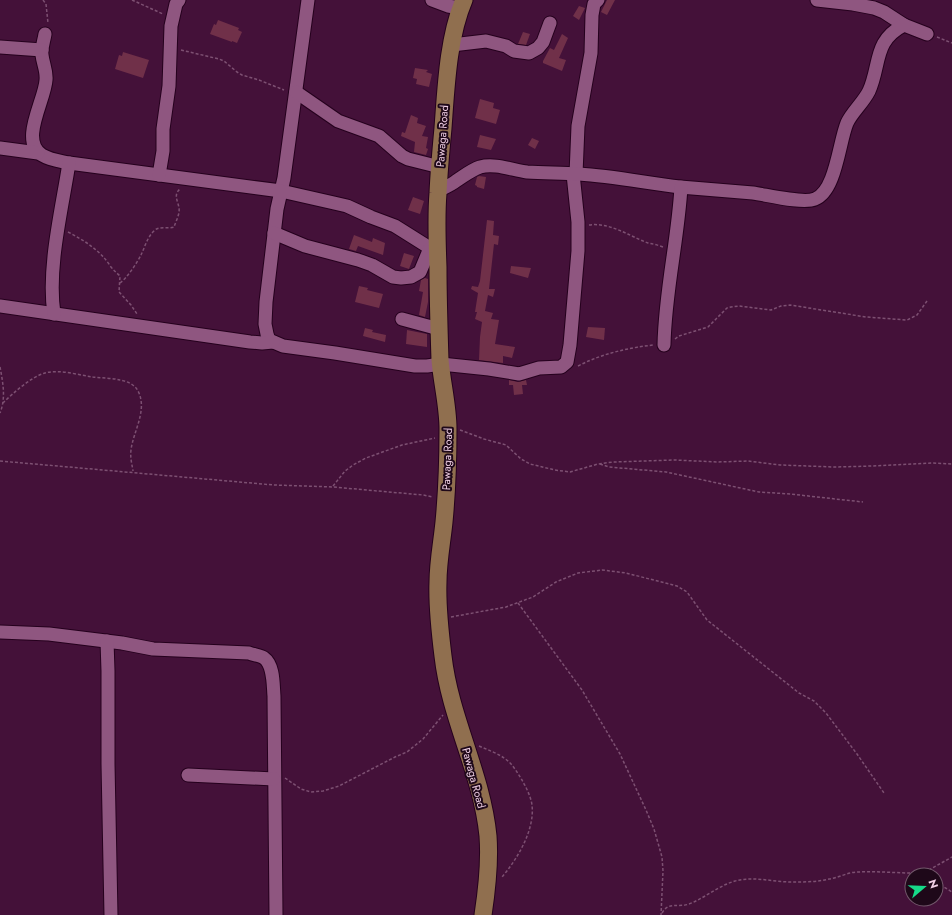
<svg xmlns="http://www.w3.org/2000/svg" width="952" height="915" viewBox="0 0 952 915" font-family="Jost,sans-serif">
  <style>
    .building { fill: #703049 }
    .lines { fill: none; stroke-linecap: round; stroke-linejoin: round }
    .minor-casing { stroke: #25011d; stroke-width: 15 }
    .major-casing { stroke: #25011d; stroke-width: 19 }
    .path { stroke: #7d5072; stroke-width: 1.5; stroke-dasharray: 3 2; stroke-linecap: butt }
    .minor { stroke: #8f5680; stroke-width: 13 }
    .major { stroke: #906f4f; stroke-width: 17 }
    .labels { text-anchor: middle; stroke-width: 4; stroke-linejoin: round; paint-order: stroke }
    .street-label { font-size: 11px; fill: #f1d0e6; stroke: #1e0819 }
  </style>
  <rect width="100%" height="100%" fill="#441139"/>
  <g class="building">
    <path d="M607,0H615L607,15L601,12Z"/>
    <path d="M579,6L585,8L579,20L573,16Z"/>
    <path d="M218,20L239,28L238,30L242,32L237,43L232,41V42L210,34L214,24L216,25Z"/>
    <path d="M523,32L530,34L526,45L518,44Z"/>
    <path d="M562,34L568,38L559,58L566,60L562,71L543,63V61L550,48L554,50Z"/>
    <path d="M123,52L149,60L143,78L115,69L119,55L122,56Z"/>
    <path d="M415,68L428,70L426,72L432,74L429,87L416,84L417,79L413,78Z"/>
    <path d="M480,99L494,103L493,108L500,110L496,124L475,118Z"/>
    <path d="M411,115L418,118L417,123L426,126L422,136L428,137L426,148L428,149L426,155L414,152L415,142L401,136L402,132L405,133Z"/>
    <path d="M480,135L496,139L491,150L477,147Z"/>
    <path d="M532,138L539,141L535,149L528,145Z"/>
    <path d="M479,176L486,177L484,189L477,187V186L475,185L477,177Z"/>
    <path d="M413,197L424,201L420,214L408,210Z"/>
    <path d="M487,220L494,221L493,235L499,236L498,245L494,244L489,289H495L493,297L488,295L485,311L493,313L491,319L499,320L495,344L515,347L512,358L503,356V363L479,360L480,337L482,322L475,319L477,312H475L478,293L471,289L472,286L478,287L480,281Z"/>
    <path d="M354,235L372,242L373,238L385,243L383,255L358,246L356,251L349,249Z"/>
    <path d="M404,253L414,256L409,269L400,266Z"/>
    <path d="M511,266L531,268L528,278L510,273Z"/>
    <path d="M425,278L428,279V302L425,317L419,315L423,292L419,291L421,280Z"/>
    <path d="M359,286L368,288L367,290L383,294L379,308L355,302Z"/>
    <path d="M588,327L605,328L604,340L586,337Z"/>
    <path d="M365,328L373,330L372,332L386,335L385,342L363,336Z"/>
    <path d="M407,330L427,334V347L406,344Z"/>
    <path d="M509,380L518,382L526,380L527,385H522L523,394L514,395L513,385H509Z"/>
  </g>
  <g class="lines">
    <defs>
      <g id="minor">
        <path d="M308,0L284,178L277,209L266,302L265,324L267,334L269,340L283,346L335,353L415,366H427L441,364L489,369L519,374L539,368L561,367L567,362L570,345L578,251V222L573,174"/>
        <path d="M432,0L448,6L461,8"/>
        <path d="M817,0L853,4L874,8L884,12L904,25L927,34"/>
        <path d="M45,34C44,41 41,48 42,55C43,64 47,71 46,80C45,100 19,141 42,155C50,160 60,161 69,163L281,191L334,203L347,206L371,217L395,226L430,248L437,255"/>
        <path d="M452,45L486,41L506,46L514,51L529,53L538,48L543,42L550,23"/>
        <path d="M0,47L42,50"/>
        <path d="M296,92L338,121L379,136L402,156L408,159L440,167"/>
        <path d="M0,148L38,153"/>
        <path d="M576,174L578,126L591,53L592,15L594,4L598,0"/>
        <path d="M159,175L163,151V129L169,86L171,26L176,4L179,0"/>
        <path d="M438,191C444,188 451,185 456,181C464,176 471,170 480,167C495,163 512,170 527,172C544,173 561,173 579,174C613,176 646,183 680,187C704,189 729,191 753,193C767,195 803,204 815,199C836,191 839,142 847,123C852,112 863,103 869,91C881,64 873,41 904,25"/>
        <path d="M274,233L305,246L358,260L372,265L393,277L401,278L411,277L420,272L430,248"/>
        <path d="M0,306L250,342L262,343L273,342"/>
        <path d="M54,314C47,268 62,209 69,163"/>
        <path d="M402,319L439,329"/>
        <path d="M664,345C665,291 678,240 681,187"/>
        <path d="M0,632L49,634L122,643L153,649L249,653C253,655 260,655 264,658C274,665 273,685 274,696L276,915"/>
        <path d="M107,641L108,671V764L111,915"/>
        <path d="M188,775L274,779"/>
      </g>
      <path id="major" d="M464,0C448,37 446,88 443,128C441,149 439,171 438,193C436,217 437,242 438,267C438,298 439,329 440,360C442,383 448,406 448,429C448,460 447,491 444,522C442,542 438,562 438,582C437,607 440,632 443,656C450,718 482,774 488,836C490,863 487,889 483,915"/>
    </defs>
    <use href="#minor" class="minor-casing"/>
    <use href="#major" class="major-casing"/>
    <g class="path">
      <path d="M43,0L46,4L48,23"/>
      <path d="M132,0L163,14"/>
      <path d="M937,37L952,43"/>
      <path d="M181,50L219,59L224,61L237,72L242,75L259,80L284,90"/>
      <path d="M589,225C610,222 629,236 648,243C653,244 658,245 663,247"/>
      <path d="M68,232C85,241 100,250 111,267C114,271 117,273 120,276L119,292L131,305L137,314"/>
      <path d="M120,283C127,278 137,263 141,255C145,247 147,237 155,230C160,226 168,229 174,227C176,221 180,214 179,208C178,201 173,195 180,189"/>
      <path d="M675,339L679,336L708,327L727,308L731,307L739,306L771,310L781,306L790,305L866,317L907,320L917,315L927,301"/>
      <path d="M578,366C601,354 627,348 653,345"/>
      <path d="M0,367C3,383 6,398 0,413"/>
      <path d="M3,403C13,393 31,377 45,373C60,369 78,375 93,377C102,378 112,378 120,380C127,381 135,385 138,391C148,410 133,432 131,450C130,458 132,464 133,471"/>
      <path d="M460,430L484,439L506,445L521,459L530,464L555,470L570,472L598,464L613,462L675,460L717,462L748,461L780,465L834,467L873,466L933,463L952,464"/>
      <path d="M0,461L274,485L333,487L423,495L433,497"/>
      <path d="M600,464L609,467L666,472L759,492L790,494L863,502"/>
      <path d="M333,486L345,471L353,465L366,458L402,445L435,438"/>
      <path d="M518,603L582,690L620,754L646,810L654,829L662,857L663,871L661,915"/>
      <path d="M451,617L506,607L533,597L556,582L578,573L602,570L626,573L677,586L687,592L707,620L799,693L814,701L826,713L857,754L884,793"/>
      <path d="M479,746C488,750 497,753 504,758C512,763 517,772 522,780C526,787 531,797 532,805C535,830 517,860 501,878"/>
      <path d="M285,778L301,789L311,792L323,791L339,786L395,757L407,752L423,739L443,715"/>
      <path d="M920,875L952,857"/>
      <path d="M936,882L952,892"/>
      <path d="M662,913C669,901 678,908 689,904C705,898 718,886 735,881C754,876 773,882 792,882C804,882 817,882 829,879C838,878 848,872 858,872C876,871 895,873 913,873L918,875"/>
    </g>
    <use href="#minor" class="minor"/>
    <use href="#major" class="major"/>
  </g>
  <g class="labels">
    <g class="street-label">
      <text transform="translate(442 136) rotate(-86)" y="4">Pawaga Road</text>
      <text transform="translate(447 459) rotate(-88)" y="4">Pawaga Road</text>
      <text transform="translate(474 778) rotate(75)" y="4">Pawaga Road</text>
    </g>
  </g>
  <g transform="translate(924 887) rotate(71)"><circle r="19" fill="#1e0819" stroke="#72586b"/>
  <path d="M0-3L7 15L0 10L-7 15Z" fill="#16d989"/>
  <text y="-6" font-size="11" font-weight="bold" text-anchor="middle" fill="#f1d0e6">N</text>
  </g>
</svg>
